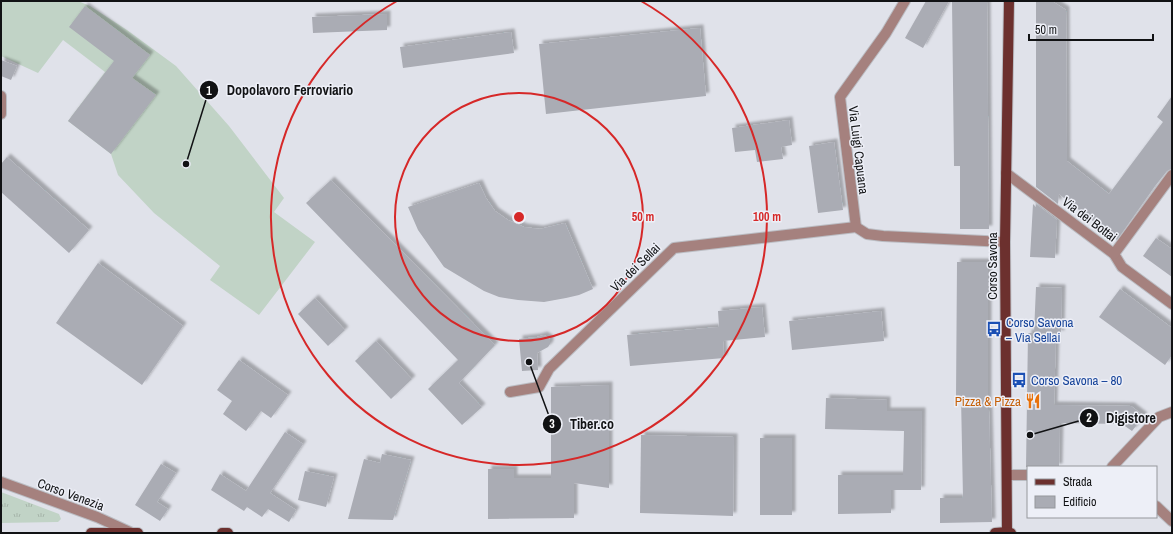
<svg xmlns="http://www.w3.org/2000/svg" width="1173" height="534" viewBox="0 0 1173 534" font-family="'Archivo Narrow',sans-serif">
  <style>
    .grass { fill: url(#grass-tufts) }
    .garden { fill: #c1d3c6 }
    .building { fill: #aaacb4; filter: url(#shadow) }
    .lines { fill: none; stroke-linecap: round; stroke-linejoin: round }
    .minor-casing { stroke: #bbbdc3; stroke-width: 12 }
    .major-casing { stroke: #bbbdc3; stroke-width: 12 }
    .minor { stroke: #a5817e; stroke-width: 10 }
    .major { stroke: #6c302e; stroke-width: 10 }
    .ring { fill: none; stroke: #d62828; stroke-width: 2 }
    .labels { text-anchor: middle; stroke-width: 3; stroke-linejoin: round; paint-order: stroke }
    .street-label { font-size: 13px; fill: #111214; stroke: #edeff7 }
    .transit-label { font-size: 13px; fill: #164399; stroke: #edeff7; text-anchor: start }
    .food-label { font-size: 13px; fill: #c56008; stroke: #edeff7; text-anchor: end }
    .centre { fill: #d62828; stroke: #edeff7; stroke-width: 2 }
    .ring-label { font-size: 12px; text-anchor: middle; font-weight: bold; fill: #d62828; stroke: #edeff7; stroke-width: 3; stroke-linejoin: round; paint-order: stroke }
    .leader { fill: none; stroke: #111214; stroke-width: 1.5 }
    .callout-dot { fill: #111214; stroke: #edeff7; stroke-width: 1.5 }
    .mark-label { font-size: 12px; text-anchor: middle; font-weight: bold; fill: #fff }
    .callout-label { font-size: 14px; text-anchor: middle; font-weight: bold; fill: #111214; stroke: #edeff7; stroke-width: 3; stroke-linejoin: round; paint-order: stroke }
  </style>
  <defs>
    <pattern id="grass-tufts" width="24" height="20" patternUnits="userSpaceOnUse"><rect width="24" height="20" fill="#c1d3c6"/><path d="M3 7l-1-3M5 7V3M7 7l1-3M15 17l-1-3M17 17v-4M19 17l1-3" fill="none" stroke="#a5b4a9"/></pattern>
    <filter id="shadow"><feDropShadow dx="3.5" dy="-3.5" stdDeviation="1" flood-color="#0004"/></filter>
  </defs>
  <rect width="100%" height="100%" fill="#e0e2ea"/>
  <path class="grass" d="M1,492L59,514L61,519L58,522L1,523Z"/>
  <path class="garden" d="M1,1H78L90,6L127,30L176,66L229,126L284,198L274,212L315,242L259,315L210,280L220,266L154,213L118,175L111,154L68,121L105,72L63,40L38,73L1,56Z"/>
  <g class="building">
    <path d="M926,1H949L923,48L905,38Z"/>
    <path d="M952,1H987L989,229H960V166H954Z"/>
    <path d="M1036,1H1052L1066,10L1067,161L1109,194L1163,122L1157,117L1172,96V169L1167,171L1155,186L1117,240L1059,194L1058,204L1036,187Z"/>
    <path d="M85,6L150,55L132,78L156,95L111,154L68,121L114,61L69,27Z"/>
    <path d="M387,14V30L313,33L312,17Z"/>
    <path d="M700,28L706,96L546,114L539,44Z"/>
    <path d="M511,32L514,53L403,68L400,47Z"/>
    <path d="M1,60L17,66L11,80L1,76Z"/>
    <path d="M789,120L792,145L781,147L783,159L757,162L755,150L735,152L732,128Z"/>
    <path d="M834,142L843,210L818,213L809,146Z"/>
    <path d="M7,157L89,230L69,253L1,192V164Z"/>
    <path d="M331,180L495,345L459,383L482,407L462,425L428,389L458,360L306,203Z"/>
    <path d="M479,183L486,198L495,211L508,220L524,227L540,229L565,223L593,289L579,295L566,298L544,302L518,300L499,297L484,291L444,267L418,230L408,207Z"/>
    <path d="M1033,204L1036,207V204L1057,220L1055,258L1030,257Z"/>
    <path d="M1156,238L1172,249V277L1143,256Z"/>
    <path d="M957,262H988V410H989L992,522L940,523V498H963L961,397H956Z"/>
    <path d="M98,263L183,326L142,385L56,323Z"/>
    <path d="M1036,287L1062,288L1061,334L1056,333L1054,405L1131,406L1144,416L1132,431L1122,424L1060,423L1059,467H1026L1028,333H1034Z"/>
    <path d="M1120,289L1172,328V355L1165,365L1099,317Z"/>
    <path d="M315,298L345,330L328,346L298,314Z"/>
    <path d="M762,307L765,337L723,341L724,358L630,366L627,335L719,327L718,311Z"/>
    <path d="M881,311L884,341L792,350L789,321Z"/>
    <path d="M544,335L550,339V344L548,347L537,353L538,370L522,371L519,339L537,337Z"/>
    <path d="M376,341L412,379L391,399L355,361Z"/>
    <path d="M239,360L288,395L271,418L261,411L246,431L223,414L232,401L217,390Z"/>
    <path d="M609,385V488L574,483V518L488,519V469H514V478H551V387Z"/>
    <path d="M826,398L887,400V411H922L921,490H891V513L838,514V475H903L904,431L825,429Z"/>
    <path d="M285,432L303,444L270,493L296,510L289,522L268,509L262,517L247,507L244,511L211,490L220,474L246,491Z"/>
    <path d="M641,435L734,437L733,516L640,513Z"/>
    <rect x="760" y="438" width="32" height="77"/>
    <path d="M382,454L411,460L393,520L348,519L364,459L380,463Z"/>
    <path d="M161,464L176,473L157,502L168,509L160,521L135,505Z"/>
    <path d="M305,471L334,477L326,507L298,500Z"/>
  </g>
  <g class="lines">
    <defs>
      <g id="minor">
        <path d="M1,96V114"/>
        <path d="M1006,173L1114,254L1122,267L1172,304"/>
        <path d="M856,227L840,97L886,33L905,1"/>
        <path d="M1114,254L1172,175"/>
        <path d="M510,392L539,387L549,369L674,248L856,227L867,234L883,236L1005,242"/>
        <path d="M1112,467L1159,417L1172,412"/>
        <path d="M1007,475H1028"/>
        <path d="M1,482L97,517L132,533"/>
        <path d="M1156,506L1172,521"/>
      </g>
      <g id="major">
        <path d="M1007,532L1005,242L1009,1"/>
        <path d="M91,533H138"/>
        <path d="M222,533H228"/>
        <path d="M995,533L1007,532L1011,533"/>
      </g>
    </defs>
    <use href="#minor" class="minor-casing"/>
    <use href="#major" class="major-casing"/>
    <use href="#minor" class="minor"/>
    <use href="#major" class="major"/>
  </g>
  <g class="ring">
    <circle cx="519" cy="217" r="124"/>
    <path d="M641 1A248 248 0 1 1 397 1"/>
  </g>
  <defs>
    <symbol id="bus-bare" viewBox="-9 -9 18 18"><path d="M-5-6H5V4H4V6H2V4H-2V6H-4V4H-5ZM-3.5-4V0h7V-4ZM-3.5 1.2v1.5H-2V1.2ZM2 1.2v1.5H3.5V1.2Z" fill="#1a4fb4" stroke="#edeff7" stroke-width="2.5" paint-order="stroke"/></symbol>
    <symbol id="restaurant-bare" viewBox="-9 -9 18 18"><path d="M-5-6h1v4h1v-4h1v4h1v-4h1v5L-1.5 .5V6h-2V.5L-5-1ZM5-6V6H3V1.5H1.5Q1.5-4 5-6Z" fill="#e8710a" stroke="#edeff7" stroke-width="2.5" paint-order="stroke"/></symbol>
  </defs>
  <g fill-rule="evenodd">
    <use href="#bus-bare" x="983" y="318" width="22" height="22"/>
    <use href="#bus-bare" x="1008" y="369" width="22" height="22"/>
    <use href="#restaurant-bare" x="1022" y="390" width="22" height="22"/>
  </g>
  <g class="labels">
    <g class="street-label">
      <text transform="translate(859 150) rotate(83)" y="5">Via Luigi Capuana</text>
      <text transform="translate(1090 219) rotate(37)" y="5">Via dei Bottai</text>
      <text transform="translate(992 266) rotate(-90)" y="5">Corso Savona</text>
      <text transform="translate(635 267) rotate(-44)" y="5">Via dei Sellai</text>
      <text transform="translate(71 494) rotate(20)" y="5">Corso Venezia</text>
    </g>
    <g class="transit-label">
      <text x="1006" y="327">Corso Savona<tspan x="1006" dy="15">– Via Sellai</tspan></text>
      <text x="1031" y="385">Corso Savona – 80</text>
    </g>
    <g class="food-label">
      <text x="1021" y="406">Pizza &amp; Pizza</text>
    </g>
  </g>
  <circle cx="519" cy="217" r="6" class="centre"/>
  <g class="ring-label">
    <text x="643" y="221">50 m</text>
    <text x="767" y="221">100 m</text>
  </g>
  <path class="leader" d="M186 164L209 90M1030 435L1089 418M529 362L552 424"/>
  <g class="callout-dot">
    <circle cx="186" cy="164" r="4"/>
    <circle cx="1030" cy="435" r="4"/>
    <circle cx="529" cy="362" r="4"/>
    <circle cx="209" cy="90" r="10"/>
    <circle cx="1089" cy="418" r="10"/>
    <circle cx="552" cy="424" r="10"/>
  </g>
  <g class="mark-label">
    <text x="209" y="95">1</text>
    <text x="1089" y="422">2</text>
    <text x="552" y="428">3</text>
  </g>
  <g class="callout-label">
    <text x="290" y="95">Dopolavoro Ferroviario</text>
    <text x="1131" y="423">Digistore</text>
    <text x="592" y="429">Tiber.co</text>
  </g>
  <rect width="1173" height="534" fill="none" stroke="#111214" stroke-width="4"/>
  <rect x="1027" y="466" width="130" height="52" fill="#edeff7" stroke="#95979c"/>
  <rect x="1035" y="479" width="20" height="6" fill="#6c302e" stroke="#95979c"/>
  <text x="1063" y="486" font-size="12" fill="#111214">Strada</text>
  <rect x="1035" y="496" width="20" height="12" fill="#aaacb4" stroke="#95979c"/>
  <text x="1063" y="506" font-size="12" fill="#111214">Edificio</text>
  <path d="M1029 34v6h124v-6" fill="none" stroke="#111214" stroke-width="2"/>
  <text x="1035" y="34" font-size="12" fill="#111214" stroke="#edeff7" stroke-width="3" paint-order="stroke">50 m</text>
</svg>
